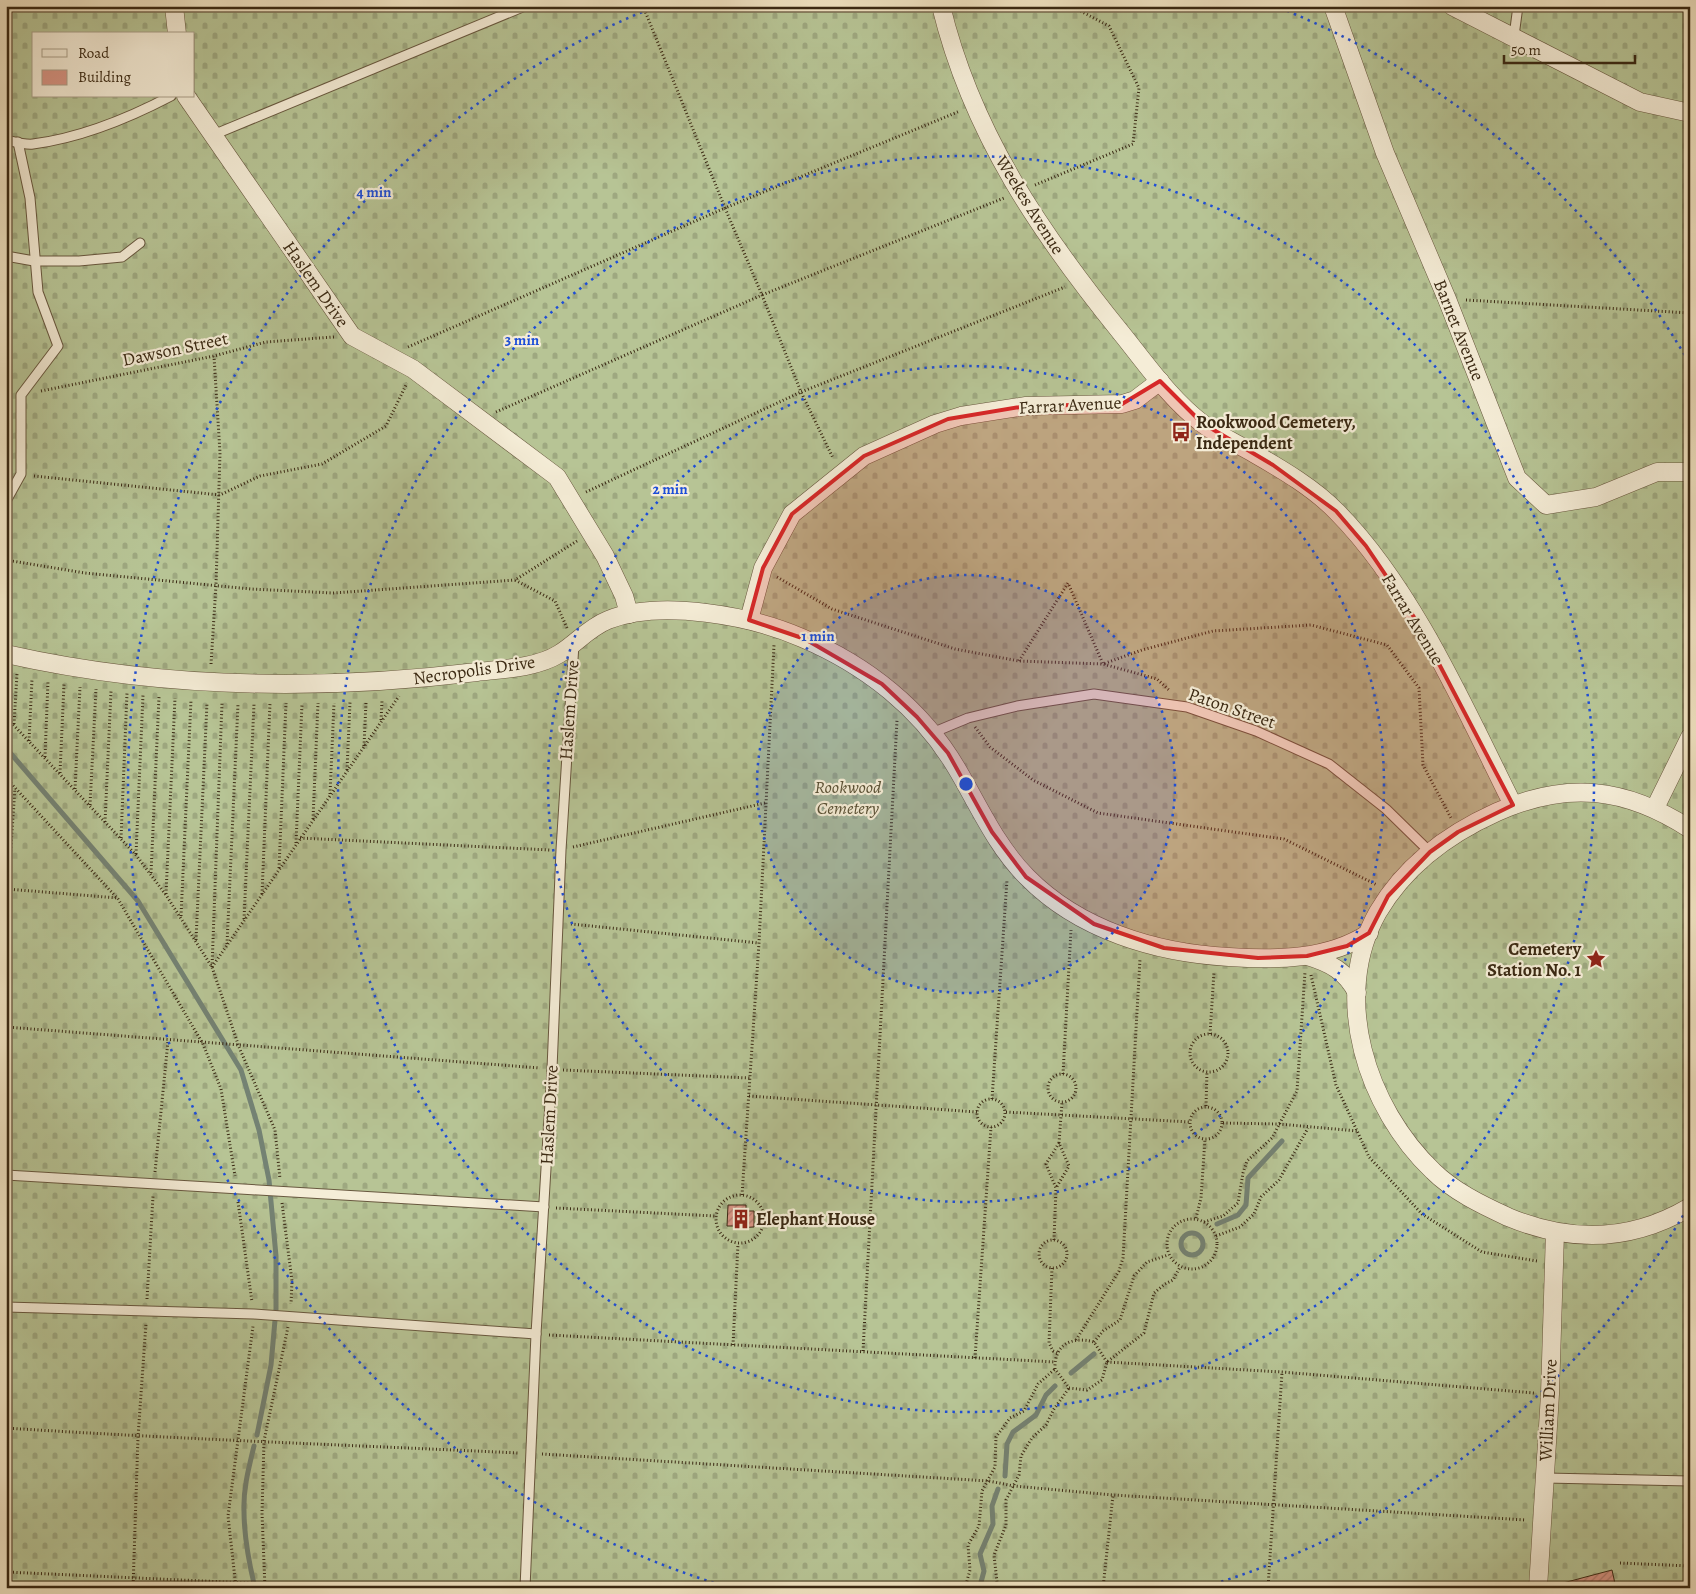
<svg xmlns="http://www.w3.org/2000/svg" width="1696" height="1594" viewBox="0 0 1696 1594" font-family="Alegreya,serif">
  <style>
    .cemetery { fill: url(#cemetery-stones); stroke: #787654; fill-rule: evenodd }
    .lines { fill: none; stroke-linecap: round; stroke-linejoin: round }
    .stream { stroke: #748273; stroke-width: 5 }
    .building { fill: url(#building-hatch); stroke: #3a2913 }
    .service-casing { stroke: #68583f; stroke-width: 11 }
    .minor-casing { stroke: #68583f; stroke-width: 19 }
    .path { stroke: #3a2913; stroke-width: 3; stroke-dasharray: 1 2.5; stroke-linecap: butt }
    .service { stroke: #f5edd7; stroke-width: 9 }
    .minor { stroke: #f5edd7; stroke-width: 18 }
    .marked { fill: #d62828; fill-opacity: 0.2; stroke: #d62828; stroke-width: 4; stroke-linejoin: round }
    .ring { fill: none; stroke: #1d4ed8; stroke-width: 2.5; stroke-dasharray: 2.5 5 }
    .labels { text-anchor: middle; stroke-width: 4.5; stroke-linejoin: round; paint-order: stroke }
    .street-label { font-size: 18px; fill: #3a2913; stroke: #f5edd7 }
    .poi-label { font-size: 18px; font-weight: bold; fill: #3a2913; stroke: #f5edd7; text-anchor: start }
    .park-label { font-size: 18px; font-style: italic; fill: #595034; stroke: #f5edd7 }
    .centre { fill: #1d4ed8; stroke: #f5edd7; stroke-width: 2.5 }
    .ring-label { font-size: 15px; text-anchor: middle; font-weight: bold; fill: #1d4ed8; stroke: #f5edd7; stroke-width: 4.5; stroke-linejoin: round; paint-order: stroke }
  </style>
  <defs>
    <pattern id="cemetery-stones" width="16" height="16" patternUnits="userSpaceOnUse" patternTransform="scale(1.25)"><rect width="16" height="16" fill="#b7c495"/><path d="M2 7V4a2 2 0 0 1 4 0v3zM10 15v-3a2 2 0 0 1 4 0v3z" fill="#9ea880"/></pattern>
    <pattern id="building-hatch" width="6" height="6" patternUnits="userSpaceOnUse" patternTransform="scale(1.25)"><rect width="6" height="6" fill="#d89585"/><path d="M-1 1l2-2M0 6l6-6M5 7l2-2" fill="none" stroke="#b07a6c"/></pattern>
  </defs>
  <rect width="100%" height="100%" fill="#f0e3c2"/>
  <filter id="stains"><feTurbulence type="fractalNoise" baseFrequency=".004" numOctaves="4"/><feColorMatrix values="0 0 0 0 .2 0 0 0 0 .09 0 0 0 0 .02 0 0 0 .5 -.17"/></filter>
  <radialGradient id="worn" r=".72"><stop offset=".6" stop-color="#630" stop-opacity="0"/><stop offset="1" stop-color="#630" stop-opacity=".3"/></radialGradient>
  <path class="cemetery" d="M6,6H1690V1588H6ZM34,34H194V96H34Z"/>
  <g class="lines">
    <g class="stream">
      <path d="M6,748L138,901L241,1070L259,1130L269,1180L276,1256V1309L271,1365L257,1435"/>
      <path d="M1217,1224L1238,1215L1246,1205L1248,1178L1282,1141"/>
      <circle cx="1192" cy="1244" r="11"/>
      <path d="M1071,1373L1094,1354"/>
      <path d="M254,1446C249,1467 243,1489 244,1511C244,1537 249,1563 255,1588"/>
      <path d="M1005,1476L1007,1444L1013,1432L1036,1415L1046,1395L1055,1386"/>
      <path d="M980,1586L984,1571L980,1554L993,1524L992,1506L998,1489"/>
    </g>
  </g>
  <g class="building">
    <path d="M728,1205H746V1211H754V1227L735,1228V1226H727Z"/>
    <path d="M1612,1570L1616,1588H1563V1583Z"/>
  </g>
  <g class="lines">
    <defs>
      <g id="service">
        <path d="M1514,36L1518,6"/>
        <path d="M213,135L525,6"/>
        <path d="M6,140C15,142 25,145 33,144C80,138 129,118 171,96"/>
        <path d="M6,256L34,261H79L122,257L140,243"/>
        <path d="M6,501L21,474V395L58,346L38,292L30,198L18,142"/>
        <path d="M932,733L968,718L1017,706L1094,694L1187,707L1256,731L1329,764L1386,809L1430,852"/>
        <path d="M6,1175L544,1207"/>
        <path d="M6,1307L254,1314L536,1334"/>
        <path d="M1545,1478L1690,1481"/>
        <path d="M525,1588L536,1334L552,1069L561,850L574,644"/>
      </g>
      <g id="minor">
        <path d="M174,6L177,34"/>
        <path d="M941,6C972,134 1041,234 1122,334C1147,365 1171,400 1203,424C1219,436 1238,444 1255,454C1283,470 1315,489 1337,512C1413,589 1465,709 1513,805"/>
        <path d="M1333,6L1385,153L1447,299L1517,478L1546,505L1596,497L1657,472H1690"/>
        <path d="M1452,6L1640,102L1690,113"/>
        <path d="M186,96L352,336L413,369L557,477L605,556L624,596L629,614"/>
        <path d="M749,620L763,568L792,514L864,456L935,424L961,416L1026,406L1122,404L1135,400L1160,381"/>
        <path d="M6,654C161,689 320,691 477,672C503,669 536,668 559,654C576,644 588,628 608,620C661,599 752,616 802,638C866,665 922,709 957,769C979,806 996,846 1027,877C1079,930 1156,953 1229,957C1276,960 1328,960 1369,933"/>
        <path d="M1655,808L1690,737"/>
        <path d="M1690,829C1625,787 1567,781 1497,812C1448,834 1405,866 1378,912C1330,997 1367,1108 1433,1171C1453,1191 1482,1205 1508,1217C1570,1243 1631,1242 1690,1207"/>
        <path d="M1307,956C1330,963 1346,971 1357,993"/>
        <path d="M1538,1588L1550,1394L1555,1232"/>
      </g>
    </defs>
    <use href="#service" class="service-casing"/>
    <use href="#minor" class="minor-casing"/>
    <g class="path">
      <path d="M643,6L725,208L960,111"/>
      <path d="M1035,185L1133,144L1139,88L1109,26L1071,6"/>
      <path d="M1466,300L1690,313"/>
      <path d="M408,347L725,208L762,295L1004,198"/>
      <path d="M41,391L214,356L266,342L334,337"/>
      <path d="M496,412L762,295L801,392L1065,287"/>
      <path d="M34,476L220,495L260,476L322,464L386,426L407,383"/>
      <path d="M586,492L801,392L833,458"/>
      <path d="M6,560L85,573L251,589L333,593L515,580"/>
      <path d="M777,577L832,609L955,649L1019,661L1103,664L1157,679L1170,691"/>
      <path d="M567,628L555,601L515,580L577,541"/>
      <path d="M1019,661L1068,583L1103,664L1142,650L1213,631L1311,625L1387,645L1419,688L1423,765L1451,818"/>
      <path d="M211,664L216,585L220,453L214,356"/>
      <path d="M6,717L136,855L166,895L212,967L239,1047L275,1130L280,1179"/>
      <path d="M381,720L382,701"/>
      <path d="M14,724L17,674"/>
      <path d="M975,727L990,747L1033,780L1098,813L1284,839L1377,885"/>
      <path d="M29,741L32,679"/>
      <path d="M364,746L366,702"/>
      <path d="M45,757L48,681"/>
      <path d="M347,770L350,702"/>
      <path d="M60,773L64,684"/>
      <path d="M6,778L118,899L203,1044L221,1089L235,1176"/>
      <path d="M75,789L80,687"/>
      <path d="M330,794L334,703"/>
      <path d="M90,805L96,689"/>
      <path d="M313,819L318,703"/>
      <path d="M105,822L111,691"/>
      <path d="M121,838L127,693"/>
      <path d="M300,838L550,850"/>
      <path d="M296,843L302,704"/>
      <path d="M573,847L765,803"/>
      <path d="M136,854L143,695"/>
      <path d="M279,868L286,703"/>
      <path d="M151,873L159,697"/>
      <path d="M7,889L118,898"/>
      <path d="M166,894L175,698"/>
      <path d="M262,894L270,703"/>
      <path d="M181,916L191,700"/>
      <path d="M244,919L254,704"/>
      <path d="M571,924L759,943"/>
      <path d="M196,940L207,703"/>
      <path d="M227,944L238,704"/>
      <path d="M212,967L399,696"/>
      <path d="M212,967L222,703"/>
      <path d="M1311,975L1336,1085L1369,1157L1422,1214L1482,1252L1537,1261"/>
      <path d="M6,977L8,889L15,788"/>
      <path d="M6,1027L540,1068"/>
      <path d="M1210,1034L1214,972"/>
      <circle cx="1209" cy="1053" r="19"/>
      <path d="M563,1070L750,1078"/>
      <circle cx="1062" cy="1088" r="14"/>
      <path d="M1063,1074L1071,930"/>
      <path d="M749,1096L977,1112"/>
      <circle cx="991" cy="1113" r="14"/>
      <path d="M992,1099L1007,880"/>
      <path d="M1206,1106L1207,1071"/>
      <circle cx="1206" cy="1123" r="16"/>
      <path d="M1006,1112L1190,1122"/>
      <path d="M1223,1123L1279,1124L1357,1131"/>
      <path d="M1059,1143L1046,1164L1056,1188L1069,1166L1059,1143L1062,1102"/>
      <path d="M155,1172L168,1041"/>
      <circle cx="740" cy="1219" r="24"/>
      <path d="M742,1195L759,943L774,645"/>
      <path d="M238,1202L252,1302"/>
      <path d="M282,1203L292,1281L291,1304"/>
      <path d="M556,1208L715,1216"/>
      <path d="M1196,1218L1201,1198L1205,1139"/>
      <circle cx="1192" cy="1244" r="25"/>
      <path d="M1204,1222L1223,1216L1238,1203L1243,1173L1247,1161L1272,1138L1297,1091L1305,972"/>
      <path d="M1216,1236L1240,1227L1254,1214L1261,1197L1279,1180L1308,1128"/>
      <path d="M1054,1240L1056,1188"/>
      <circle cx="1053" cy="1254" r="14"/>
      <path d="M1052,1268L1049,1343L1053,1351L1058,1353"/>
      <path d="M147,1299L153,1196"/>
      <path d="M549,1335L1055,1362"/>
      <path d="M1076,1340L1119,1271L1123,1258L1140,959"/>
      <path d="M1094,1342L1103,1331L1120,1320L1134,1276L1147,1262L1168,1255"/>
      <path d="M733,1345L738,1244"/>
      <path d="M863,1351L897,720"/>
      <path d="M975,1358L991,1127"/>
      <path d="M1107,1362L1282,1372L1534,1393"/>
      <path d="M1107,1362L1094,1342C1072,1336 1054,1344 1055,1369L1069,1388L1087,1390L1102,1380L1107,1362L1144,1333L1154,1293L1165,1284L1173,1280L1180,1267"/>
      <path d="M6,1428C177,1439 348,1445 519,1453"/>
      <path d="M542,1454L989,1481L1014,1486L1113,1495L1526,1520"/>
      <path d="M1620,1563L1690,1566"/>
      <path d="M6,1572L357,1588"/>
      <path d="M133,1588L138,1437L146,1323"/>
      <path d="M236,1588L228,1516L253,1326"/>
      <path d="M265,1588L262,1513L264,1441L288,1327"/>
      <path d="M965,1588L970,1570L968,1545L979,1526L982,1491L995,1467L996,1437L1010,1418L1024,1411L1038,1384L1055,1369"/>
      <path d="M994,1588L997,1582L994,1555L1006,1525V1500L1019,1475L1021,1456L1032,1438L1046,1425L1054,1409L1069,1388"/>
      <path d="M1103,1588L1113,1495"/>
      <path d="M1268,1588L1282,1372"/>
    </g>
    <use href="#service" class="service"/>
    <use href="#minor" class="minor"/>
  </g>
  <path class="marked" d="M1160,381L1202,423L1273,465L1336,511L1366,546L1416,620L1513,805L1458,832L1430,852L1388,896L1369,933L1347,946L1307,956L1258,958L1164,948L1094,924L1026,877L992,832L948,753L917,717L882,684L805,639L749,620L763,568L792,514L864,456L948,419L1026,406L1122,404Z"/>
  <circle cx="966" cy="784" r="209" fill="#1d4ed8" fill-opacity=".12"/>
  <g class="ring">
    <circle cx="966" cy="784" r="209"/>
    <circle cx="966" cy="784" r="418"/>
    <circle cx="966" cy="784" r="628"/>
    <path d="M1687 1209A837 837 0 0 1 1204 1587M728 1587A837 837 0 0 1 652 8M1280 8A837 837 0 0 1 1687 359"/>
  </g>
  <defs>
    <symbol id="bus-bare" viewBox="-9 -9 18 18"><path d="M-5-6H5V4H4V6H2V4H-2V6H-4V4H-5ZM-3.5-4V0h7V-4ZM-3.5 1.2v1.5H-2V1.2ZM2 1.2v1.5H3.5V1.2Z" fill="#8f2418" stroke="#f5edd7" stroke-width="2.5" paint-order="stroke"/></symbol>
    <symbol id="sight-bare" viewBox="-9 -9 18 18"><path d="M0-6L1.8-2.2L6-1.7L2.9 1.2L3.7 5.4L0 3.3L-3.7 5.4L-2.9 1.2L-6-1.7L-1.8-2.2Z" fill="#8f2418" stroke="#f5edd7" stroke-width="2.5" paint-order="stroke"/></symbol>
    <symbol id="building-bare" viewBox="-9 -9 18 18"><path d="M-4-6H4V6H1V3H-1V6H-4ZM-2.5-4.3h1.7v1.8h-1.7ZM.8-4.3h1.7v1.8H.8ZM-2.5-1h1.7V.8h-1.7ZM.8-1h1.7V.8H.8Z" fill="#8f2418" stroke="#f5edd7" stroke-width="2.5" paint-order="stroke"/></symbol>
  </defs>
  <g fill-rule="evenodd">
    <use href="#bus-bare" x="1167" y="418" width="28" height="28"/>
    <use href="#sight-bare" x="1582" y="945" width="28" height="28"/>
    <use href="#building-bare" x="727" y="1205" width="28" height="28"/>
  </g>
  <g class="labels">
    <g class="street-label">
      <text transform="translate(1030 205) rotate(58)" y="6">Weekes Avenue</text>
      <text transform="translate(316 284) rotate(55)" y="6">Haslem Drive</text>
      <text transform="translate(1459 330) rotate(68)" y="6">Barnet Avenue</text>
      <text transform="translate(175 349) rotate(-12)" y="6">Dawson Street</text>
      <text transform="translate(1070 405) rotate(-3)" y="6">Farrar Avenue</text>
      <text transform="translate(1413 619) rotate(59)" y="6">Farrar Avenue</text>
      <text transform="translate(474 670) rotate(-8)" y="6">Necropolis Drive</text>
      <text transform="translate(1232 708) rotate(19)" y="6">Paton Street</text>
      <text transform="translate(569 710) rotate(-86)" y="6">Haslem Drive</text>
      <text transform="translate(549 1115) rotate(-87)" y="6">Haslem Drive</text>
      <text transform="translate(1548 1410) rotate(-87)" y="6">William Drive</text>
    </g>
    <g class="poi-label">
      <text x="1196" y="428">Rookwood Cemetery,<tspan x="1196" dy="21">Independent</tspan></text>
      <text x="1581" y="955" text-anchor="end">Cemetery<tspan x="1581" dy="21">Station No. 1</tspan></text>
      <text x="756" y="1225">Elephant House</text>
    </g>
    <g class="park-label">
      <text x="848" y="793">Rookwood<tspan x="848" dy="21">Cemetery</tspan></text>
    </g>
  </g>
  <circle cx="966" cy="784" r="8" class="centre"/>
  <g class="ring-label">
    <text x="374" y="197">4 min</text>
    <text x="522" y="345">3 min</text>
    <text x="670" y="494">2 min</text>
    <text x="818" y="641">1 min</text>
  </g>
  <rect width="1696" height="1594" fill="none" stroke="#f0e3c2" stroke-width="25"/>
  <rect x="8" y="8" width="1681" height="1579" fill="none" stroke="#3a2913" stroke-width="2.5"/>
  <rect x="12" y="12" width="1671" height="1569" fill="none" stroke="#3a2913"/>
  <rect x="32" y="32" width="162" height="65" fill="#f5edd7" stroke="#aa9f89"/>
  <rect x="42" y="49" width="25" height="8" fill="#f5edd7" stroke="#aa9f89"/>
  <text x="78" y="58" font-size="15" fill="#3a2913">Road</text>
  <rect x="42" y="70" width="25" height="15" fill="#d89585" stroke="#aa9f89"/>
  <text x="78" y="82" font-size="15" fill="#3a2913">Building</text>
  <path d="M1504 55v8h131v-8" fill="none" stroke="#3a2913" stroke-width="2.5"/>
  <text x="1511" y="55" font-size="15" fill="#3a2913" stroke="#f5edd7" stroke-width="4" paint-order="stroke">50 m</text>
  <rect width="100%" height="100%" filter="url(#stains)"/>
  <rect width="100%" height="100%" fill="url(#worn)"/>
</svg>
